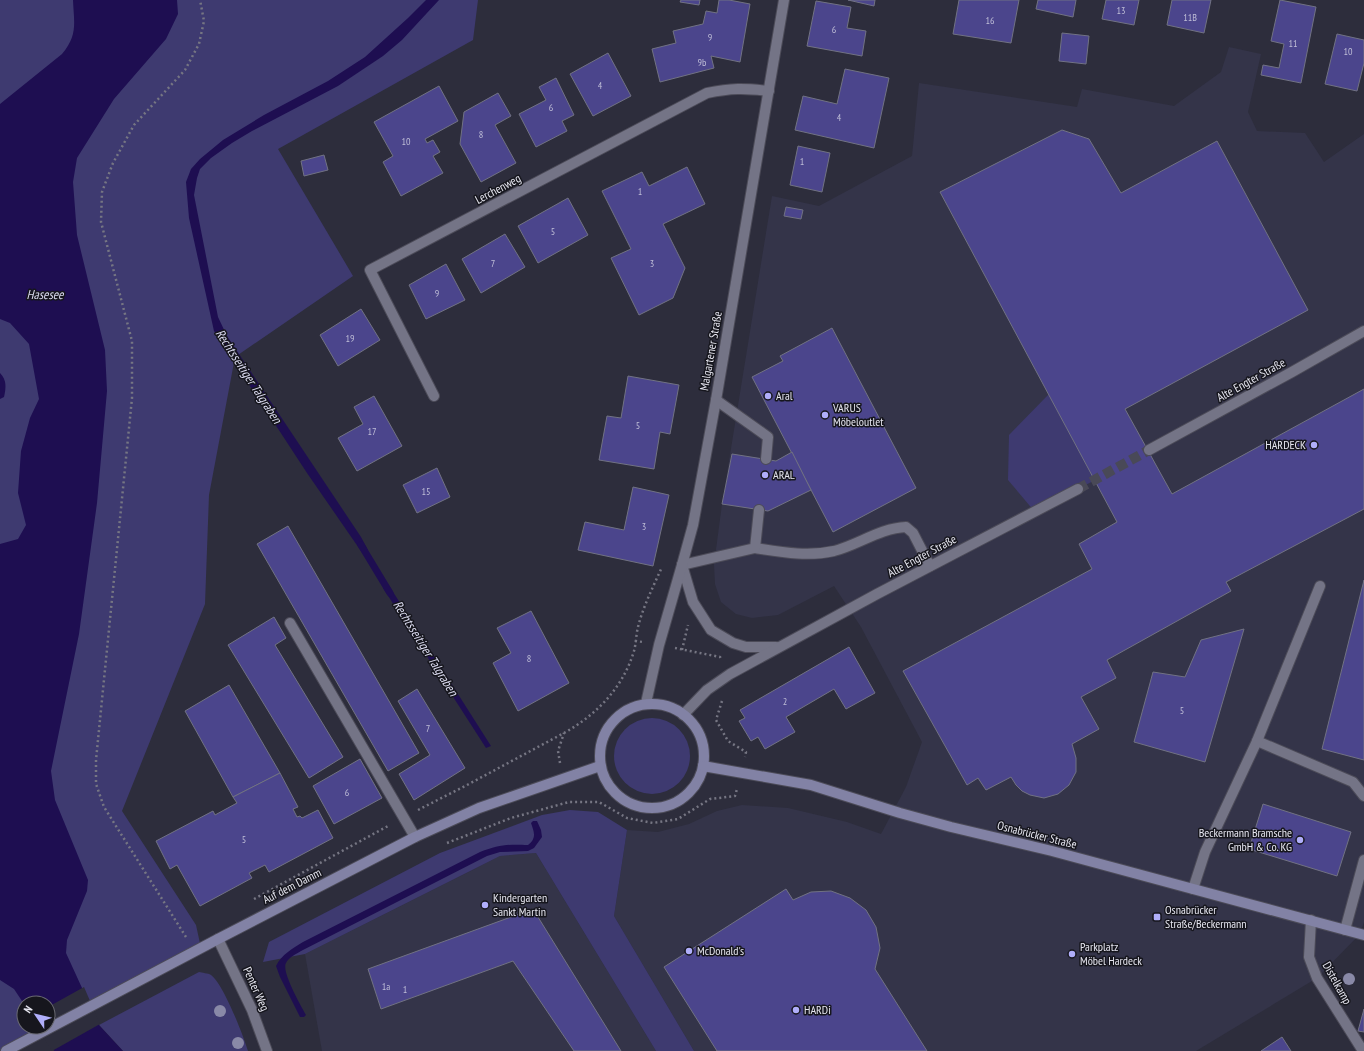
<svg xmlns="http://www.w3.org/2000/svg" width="1364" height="1051" viewBox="0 0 1364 1051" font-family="'PT Sans Narrow',sans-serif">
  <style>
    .built { fill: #343449 }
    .green { fill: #3e3a70; fill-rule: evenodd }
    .water { fill: #1e0e51 }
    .pier { fill: #2d2d3c }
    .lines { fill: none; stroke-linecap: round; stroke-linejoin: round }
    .stream { stroke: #1e0e51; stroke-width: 7 }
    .building { fill: #4b458c; stroke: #717283 }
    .minor-tunnel { stroke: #494957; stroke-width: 10; stroke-dasharray: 10 5; stroke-linecap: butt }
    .service-casing { stroke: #4c4b58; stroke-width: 12 }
    .minor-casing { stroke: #4c4b58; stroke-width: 12 }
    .tertiary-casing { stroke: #4c4b58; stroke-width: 12 }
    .secondary-casing { stroke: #4c4b58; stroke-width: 12 }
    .path { stroke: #767683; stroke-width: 2.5; stroke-dasharray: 2 3; stroke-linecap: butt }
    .service { stroke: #747486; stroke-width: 10 }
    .minor { stroke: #747486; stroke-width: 10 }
    .tertiary { stroke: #747486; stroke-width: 10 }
    .secondary { stroke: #8282a5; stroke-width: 10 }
    .tree { fill: #8989a7 }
    .poi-dot { fill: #b0aefa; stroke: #16161d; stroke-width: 1.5 }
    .labels { text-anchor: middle; stroke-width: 3; stroke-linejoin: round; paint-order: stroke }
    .number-label { font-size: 10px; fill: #bfbed7 }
    .street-label { font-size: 12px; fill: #e6e6f0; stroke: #16161d }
    .poi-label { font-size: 12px; fill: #e6e6f0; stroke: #16161d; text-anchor: start }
    .water-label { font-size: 13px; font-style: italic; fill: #dadaef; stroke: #16161d }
  </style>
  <rect width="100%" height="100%" fill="#2d2d3c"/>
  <g class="built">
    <path d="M1229,47L1261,54L1248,112L1257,131L1305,133L1324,162L1364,134V922L1360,934L1317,978L1196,1051H694L614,916L627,830L658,832L689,824L717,811L742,805L788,808L847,822L881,834L906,787L922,742L861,627L834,586L778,615L752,618L736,614L721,602L715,584L714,565L722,504L772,196L819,206L912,156L919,83L1077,107L1082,89L1174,106L1221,72Z"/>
    <path d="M536,853L656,1051H322L305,954L500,856Z"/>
  </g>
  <g class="green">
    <path d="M0,0H478L473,40L278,149L353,276L235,357L209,495L205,604L122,811L196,925L201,948L6,1051H0ZM24,1003H48V1027H24Z"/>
    <path d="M1049,394L1095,480L1035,512L1008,480L1009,435Z"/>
    <circle cx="652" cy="756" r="38"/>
    <path d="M570,810L598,812L627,830L614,916L694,1051H656L536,853L500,856L305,954L263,962L269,942L440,853L542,815Z"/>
    <path d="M199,972C202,973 208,973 211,975C224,985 243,1035 248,1051H123L99,1025Z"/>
  </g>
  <g class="water">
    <path d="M73,0H177L178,14L166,39L114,99L77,158L73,182L77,235L105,350L107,391L97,503L79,634L51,771L55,800L88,880L87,891L67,940L66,953L99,1025L123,1051H54L48,1027V1003H24V1004L14,989L0,980V544L18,539L26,525L18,493L21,451L30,418L39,399L29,344L10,323L0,319V104L62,54C78,35 74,23 73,0Z"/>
    <path d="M426,0H439L402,40L383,56L338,86L252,131L232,143L211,158L200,169L197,178L194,195L218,317L227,336L361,537L368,550L363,554L307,473L214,331L189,218L186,182L191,169L200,159L223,140L264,115L328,81L365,57L408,18Z"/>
    <path d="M0,373C7,380 6,388 4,397L0,399Z"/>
    <path d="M388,584L491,746L486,748L383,588L385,585Z"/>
    <path d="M533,821H537L541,830L542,837L534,848L528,851L500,852L487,856L301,951C296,954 288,958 286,963C281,971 301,1006 306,1015L304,1017H300L280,977L276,966C282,954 292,949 303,942L480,852C499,845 507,844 528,845C537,838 534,832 531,823Z"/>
  </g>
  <path class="pier" d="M84,987L100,1024L52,1051L37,1027H48V1007Z"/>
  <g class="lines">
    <path class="stream" d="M361,545L390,593"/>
  </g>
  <g class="building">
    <path d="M681,0H700L699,5L680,2Z"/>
    <path d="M719,0H729L750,4L740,62L711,56L714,68L660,82L652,49L676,43L673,31L703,24L706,11L717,13Z"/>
    <path d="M848,0H875L874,6Z"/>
    <path d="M959,0H1019L1011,43L953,34Z"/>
    <path d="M1038,0H1076L1073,17L1036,9Z"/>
    <path d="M1106,0H1139L1134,25L1102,19Z"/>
    <path d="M1172,0H1211L1204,33L1167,25Z"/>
    <path d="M1280,0L1316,7L1301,83L1261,75L1263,65L1279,68L1284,44L1271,41Z"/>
    <path d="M816,1L851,7L847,28L866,31L862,56L807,46Z"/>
    <path d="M1062,33L1089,36L1086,64L1059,61Z"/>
    <path d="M1337,34L1364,40V63L1357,91L1325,84Z"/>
    <path d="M608,53L631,96L593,116L570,74Z"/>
    <path d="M845,69L889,78L874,148L795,130L803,96L837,104Z"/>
    <path d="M556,78L574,115L562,121L567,131L536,147L519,114L546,100L539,87Z"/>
    <path d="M439,86L458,121L425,139L427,143L433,140L440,152L433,156L443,173L401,196L383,162L393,156L374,122Z"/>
    <path d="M498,93L511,116L495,125L516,163L481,182L460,144L464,112Z"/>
    <path d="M1062,130L1089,139L1121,193L1217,141L1308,310L1125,409L1172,494L1364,389V509L1226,582L1231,591L1107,660L1116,678L1081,697L1099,729L1072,744L1076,758V772L1069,785L1058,794L1044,798L1030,795L1022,791L1016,785L1011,777L986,790L978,778L967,785L903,671L1092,569L1079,544L1117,522L940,192Z"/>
    <path d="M798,146L830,153L822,192L790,185Z"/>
    <path d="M324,155L328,170L304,176L301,161Z"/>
    <path d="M687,167L705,204L663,224L685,268L673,298L639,315L611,258L631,249L602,191L642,172L649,186Z"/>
    <path d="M568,198L588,235L538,263L518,226Z"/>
    <path d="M786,207L803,210L801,219L784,216Z"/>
    <path d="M505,234L525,267L481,293L462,259Z"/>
    <path d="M446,264L465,300L426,319L409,285Z"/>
    <path d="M361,309L380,340L338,366L320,335Z"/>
    <path d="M832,328L916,488L833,532L752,377L783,361L780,356Z"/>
    <path d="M628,376L679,385L670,434L660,432L654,469L599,460L607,416L621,418Z"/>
    <path d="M374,396L402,446L357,471L338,438L363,424L354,407Z"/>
    <path d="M792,452L811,490L768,511L722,504L732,454L776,461Z"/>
    <path d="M437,468L450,497L417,513L403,485Z"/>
    <path d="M633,487L669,495L653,566L578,550L585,522L624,530Z"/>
    <path d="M288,526L419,753L388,771L257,544Z"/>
    <path d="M1364,580V760L1322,749Z"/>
    <path d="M531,611L569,683L518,711L493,663L511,653L497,628Z"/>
    <path d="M274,617L286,638L275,645L343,757L309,778L228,645Z"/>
    <path d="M1244,629L1205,762L1134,742L1153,672L1185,677L1201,640Z"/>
    <path d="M849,647L875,693L846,709L834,689L786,717L795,732L765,749L758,737L751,741L739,721L745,718L740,710Z"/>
    <path d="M229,685L280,773L233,797L185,711Z"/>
    <path d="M417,689L465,768L414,800L399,774L430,755L398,701Z"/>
    <path d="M360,759L382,798L334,824L313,786Z"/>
    <path d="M280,773L298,807L293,809L297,817L300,816L302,818L318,810L333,838L269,872L265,865L249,873L252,878L200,906L177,865L170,869L156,841L213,811L215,815L237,803L233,797Z"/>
    <path d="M1263,804L1351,832L1337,876L1249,849Z"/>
    <path d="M786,889L793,900L811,892L831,891L850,898L866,910L876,927L880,948L875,969L927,1051H717L664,967Z"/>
    <path d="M533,909L621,1051H574L513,961L381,1009L368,969Z"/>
    <path d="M1364,1009V1032L1358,1031Z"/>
    <path d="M1282,1037L1291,1051H1261Z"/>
  </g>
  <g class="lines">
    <path class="minor-tunnel" d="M1078,489L1149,450"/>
    <defs>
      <g id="service">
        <path d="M716,400L768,437L766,459"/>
        <path d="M755,548C781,552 807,557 834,551C858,545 880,528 906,527L913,533L930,566"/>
        <path d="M682,565L755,548L759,510"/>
        <path d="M290,623L415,837"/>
        <path d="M1257,741L1353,782L1364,796"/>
        <path d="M1193,889L1205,852L1257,741L1320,586"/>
        <path d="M1345,930L1364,860"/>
      </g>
      <g id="minor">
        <path d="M434,396L370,270L707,93C731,88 744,88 769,91"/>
        <path d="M1149,450L1292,372L1364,331"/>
        <path d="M682,565L693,602L711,630L733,643L746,647H776"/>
        <path d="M683,715L707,690L730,674L877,594L1078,489"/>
        <path d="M1311,920L1309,957L1317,978L1363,1051"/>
        <path d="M218,939L252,1010L267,1051"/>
      </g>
      <path id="tertiary" d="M646,703L659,645L682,565L693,525L716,400L784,0"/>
      <g id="secondary">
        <circle cx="652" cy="756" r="52"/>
        <path d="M703,766L811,785L900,813L951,827L1052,851L1364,935"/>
        <path d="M6,1051L218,939L415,837L479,808L600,766"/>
      </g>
    </defs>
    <use href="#service" class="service-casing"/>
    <use href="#minor" class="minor-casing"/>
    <use href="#tertiary" class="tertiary-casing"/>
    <use href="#secondary" class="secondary-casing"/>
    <g class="path">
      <path d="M635,641L643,642"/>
      <path d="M675,648L720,657L722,660"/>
      <path d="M682,650L688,625"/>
      <path d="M722,701L716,720L728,741L746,752L745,757"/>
      <path d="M560,763L558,751L564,733"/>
      <path d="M418,810L467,785L564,733C596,715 623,688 634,651C636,644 636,635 638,627C643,607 653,587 662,567"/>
      <path d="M447,843L511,818L569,802H599L627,818L653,823L678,819L710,799L735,796L737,789"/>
      <path d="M254,899L388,826"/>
      <path d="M186,937L104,807L96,784V760L132,398V341L101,222L102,192L113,163L134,125L185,70L199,44L204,21L200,0"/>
    </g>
    <use href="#service" class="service"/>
    <use href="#minor" class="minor"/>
    <use href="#tertiary" class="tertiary"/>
    <use href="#secondary" class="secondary"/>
  </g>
  <g class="tree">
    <circle cx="1349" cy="979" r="6"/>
    <circle cx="220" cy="1011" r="6"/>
    <circle cx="238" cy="1043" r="6"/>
  </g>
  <g class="poi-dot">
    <circle cx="768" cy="396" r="4"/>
    <circle cx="825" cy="415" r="4"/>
    <circle cx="1314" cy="445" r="4"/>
    <circle cx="765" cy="475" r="4"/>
    <circle cx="1300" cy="840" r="4"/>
    <circle cx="485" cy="905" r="4"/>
    <rect x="1153" y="913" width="8" height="8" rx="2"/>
    <circle cx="689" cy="951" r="4"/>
    <circle cx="1072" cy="954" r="4"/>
    <circle cx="796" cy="1010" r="4"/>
  </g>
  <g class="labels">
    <g class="number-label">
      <text x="1121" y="14">13</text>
      <text x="1190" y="21">11B</text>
      <text x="990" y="24">16</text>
      <text x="834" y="33">6</text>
      <text x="710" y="41">9</text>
      <text x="1293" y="47">11</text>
      <text x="1348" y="55">10</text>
      <text x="702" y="66">9b</text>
      <text x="600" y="89">4</text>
      <text x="551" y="111">6</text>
      <text x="839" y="121">4</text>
      <text x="481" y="138">8</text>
      <text x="406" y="145">10</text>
      <text x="802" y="165">1</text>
      <text x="640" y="195">1</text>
      <text x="553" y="235">5</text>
      <text x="493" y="267">7</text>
      <text x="652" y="267">3</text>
      <text x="437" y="297">9</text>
      <text x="350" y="342">19</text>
      <text x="638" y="429">5</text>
      <text x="372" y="435">17</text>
      <text x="426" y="495">15</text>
      <text x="644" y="530">3</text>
      <text x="529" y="662">8</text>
      <text x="785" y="705">2</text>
      <text x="1182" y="714">5</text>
      <text x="428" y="732">7</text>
      <text x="347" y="796">6</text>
      <text x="244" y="843">5</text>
      <text x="386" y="990">1a</text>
      <text x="405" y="993">1</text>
    </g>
    <g class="street-label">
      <text transform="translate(498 189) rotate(-28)" y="4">Lerchenweg</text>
      <text transform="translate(711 351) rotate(-80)" y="4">Malgartener Straße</text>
      <text transform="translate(1251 380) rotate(-29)" y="4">Alte Engter Straße</text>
      <text transform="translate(922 556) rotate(-28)" y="4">Alte Engter Straße</text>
      <text transform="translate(1037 835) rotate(14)" y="4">Osnabrücker Straße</text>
      <text transform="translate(292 886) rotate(-27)" y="4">Auf dem Damm</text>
      <text transform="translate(1337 983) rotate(61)" y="4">Distelkamp</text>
      <text transform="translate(256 989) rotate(66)" y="4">Penter Weg</text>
    </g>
    <g class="poi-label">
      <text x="776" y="400">Aral</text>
      <text x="833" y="412">VARUS<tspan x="833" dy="14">Möbeloutlet</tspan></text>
      <text x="1306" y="449" text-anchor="end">HARDECK</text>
      <text x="773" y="479">ARAL</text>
      <text x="1292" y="837" text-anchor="end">Beckermann Bramsche<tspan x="1292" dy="14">GmbH &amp; Co. KG</tspan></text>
      <text x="493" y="902">Kindergarten<tspan x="493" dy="14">Sankt Martin</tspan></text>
      <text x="1165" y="914">Osnabrücker<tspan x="1165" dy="14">Straße/Beckermann</tspan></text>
      <text x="1080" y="951">Parkplatz<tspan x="1080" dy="14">Möbel Hardeck</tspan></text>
      <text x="697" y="955">McDonald's</text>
      <text x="804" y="1014">HARDi</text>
    </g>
    <g class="water-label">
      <text x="45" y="299">Hasesee</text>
      <text transform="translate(249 376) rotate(57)" y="5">Rechtsseitiger Talgraben</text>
      <text transform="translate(426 648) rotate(58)" y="5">Rechtsseitiger Talgraben</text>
    </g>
  </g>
  <g transform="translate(36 1015) rotate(305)"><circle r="19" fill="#16161d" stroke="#696971"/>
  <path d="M0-3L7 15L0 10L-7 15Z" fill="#b0aefa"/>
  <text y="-6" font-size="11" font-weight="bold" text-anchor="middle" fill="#e6e6f0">N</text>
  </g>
</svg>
